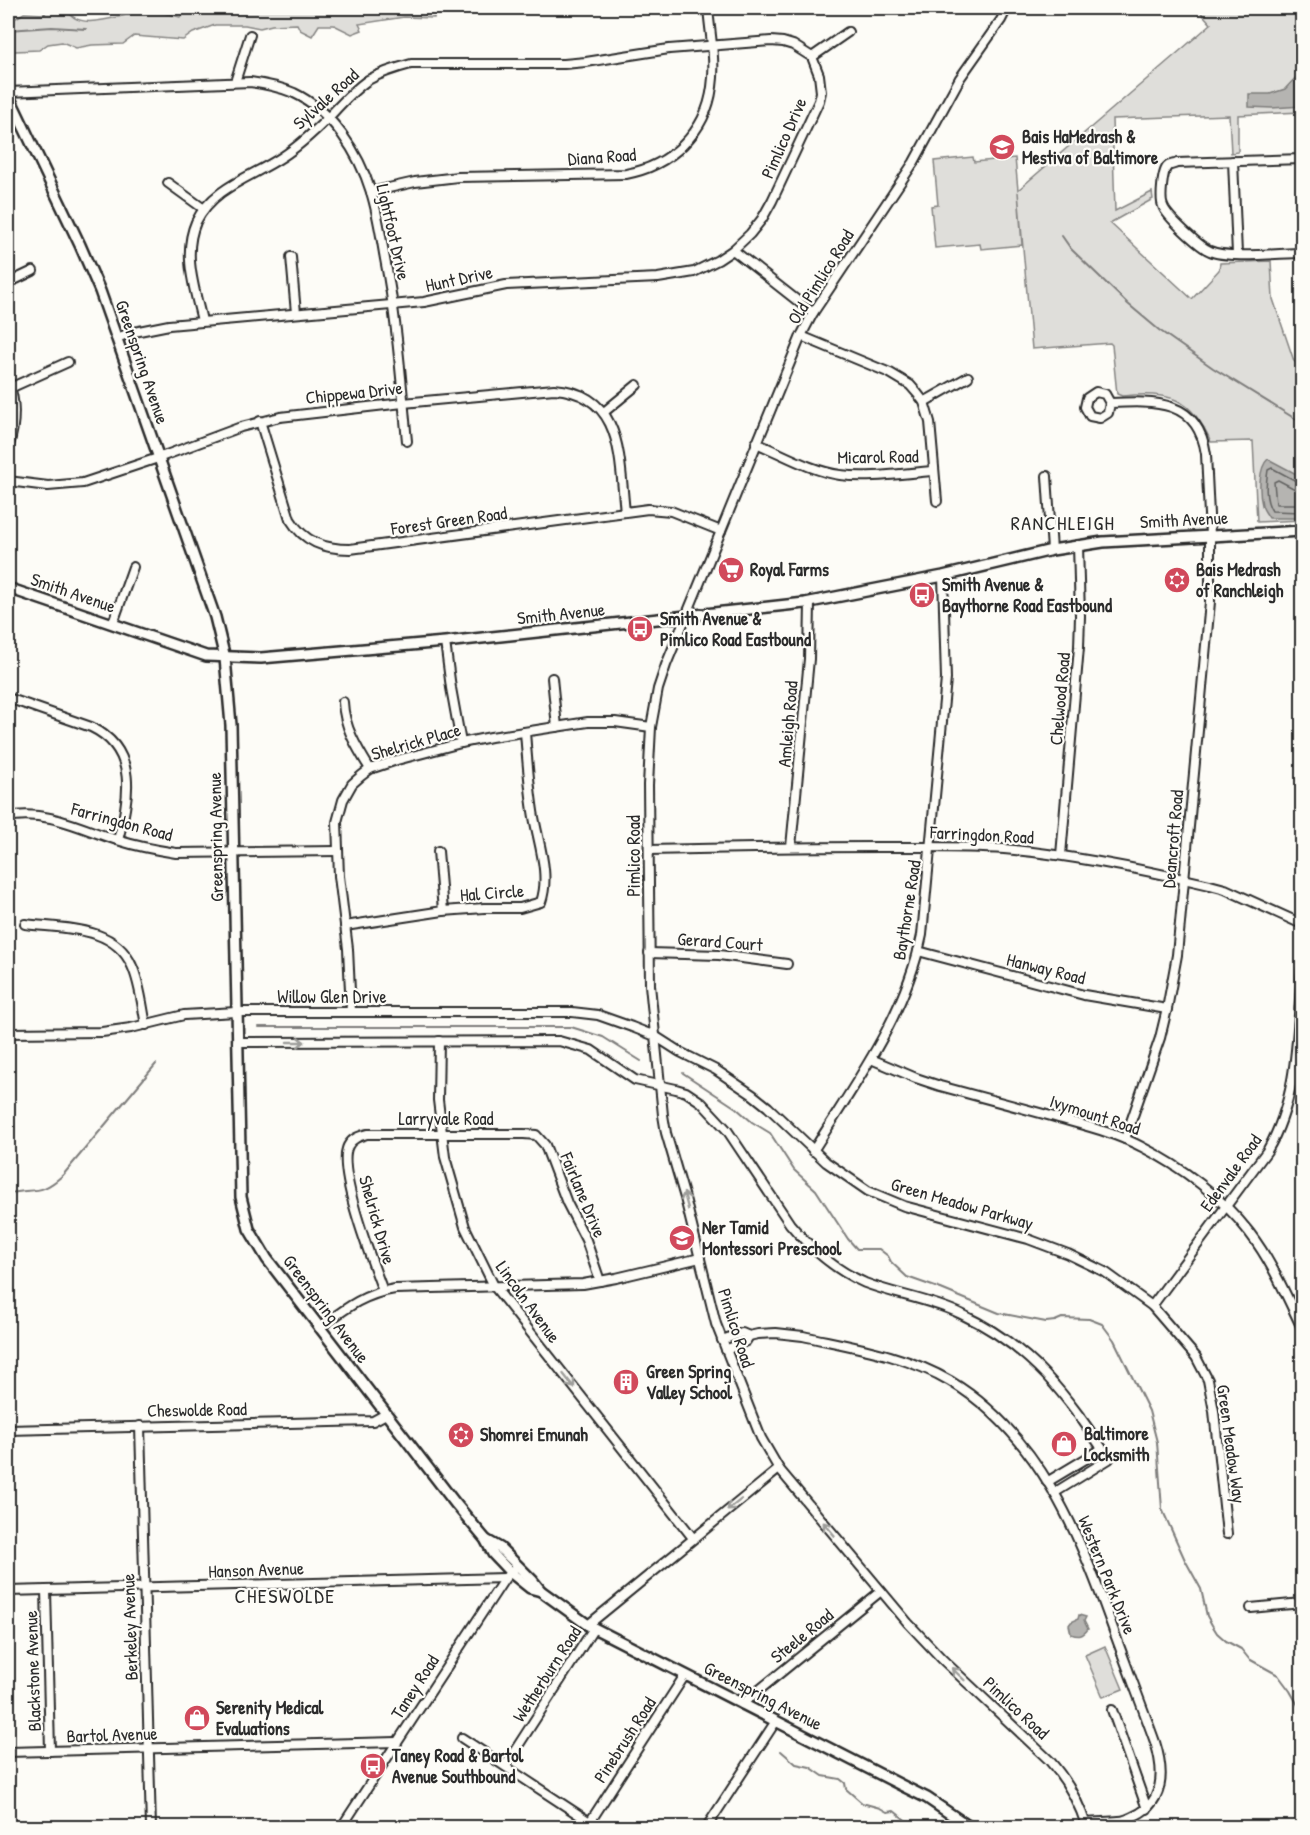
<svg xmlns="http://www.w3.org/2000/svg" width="1310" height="1835" viewBox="0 0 1310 1835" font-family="'Patrick Hand',sans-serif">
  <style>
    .green { fill: #dfdeda; stroke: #858482; stroke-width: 1.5 }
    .water { fill: #b5b4b1; stroke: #7e7d7b; stroke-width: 1.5 }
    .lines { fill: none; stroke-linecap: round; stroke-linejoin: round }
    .shore { stroke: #626261; stroke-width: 1.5 }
    .stream { stroke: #7e7d7b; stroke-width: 2 }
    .minor-casing { stroke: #2b2b2b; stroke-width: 12 }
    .major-casing { stroke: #2b2b2b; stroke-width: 14 }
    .minor { stroke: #fdfcf7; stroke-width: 8 }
    .major { stroke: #fdfcf7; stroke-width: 9 }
    .oneway { stroke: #9e9e9b }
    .labels { text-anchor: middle; stroke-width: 4.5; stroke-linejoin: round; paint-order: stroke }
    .street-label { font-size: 18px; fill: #2b2b2b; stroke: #fdfcf7 }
    .poi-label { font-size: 18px; font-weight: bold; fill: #2b2b2b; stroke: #fdfcf7; text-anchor: start }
    .neighbourhood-label { font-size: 20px; letter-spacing: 1.5px; fill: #2b2b2b; stroke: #fdfcf7 }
  </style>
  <rect width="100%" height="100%" fill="#fdfcf7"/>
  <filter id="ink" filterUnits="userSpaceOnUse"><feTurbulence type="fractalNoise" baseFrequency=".0167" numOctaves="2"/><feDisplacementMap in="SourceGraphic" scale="12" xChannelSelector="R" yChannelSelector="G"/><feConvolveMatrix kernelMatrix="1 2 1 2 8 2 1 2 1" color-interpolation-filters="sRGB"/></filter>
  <g filter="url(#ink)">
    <g class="green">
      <path d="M45,8H66C78,35 122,13 143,12C157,11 167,13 180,17L192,8H434V18L404,17L359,24L362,30L352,34L334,25H319L312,36L300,30L297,24L272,25L260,28L245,25H215L193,33L183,40L134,36L123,44L92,45L76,48L62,42L48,44L39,50L15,51L10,54L8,52V19L16,18L24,13L45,14Z"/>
      <path d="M1197,8H1302V112L1238,115V152L1231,153L1229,115L1112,119L1115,211L1152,192L1153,199L1110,223L1192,299L1219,270L1220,263L1271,261L1273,299L1294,361L1302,368V520L1257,522L1253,441L1211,442C1191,396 1169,392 1122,396L1117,394L1112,345L1110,343L1032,349L1018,192L1022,245L981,249L980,244L935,248L931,206L938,205L934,161L973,157L974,162L1015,158L1018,190L1211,24Z"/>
      <path d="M1105,1646L1123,1689L1103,1697L1085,1655Z"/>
    </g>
    <g class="water">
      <path d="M1302,71V106L1272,108L1249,107V94H1270L1285,89Z"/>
      <path d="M1268,459L1302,477V518H1269C1267,514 1263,510 1262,505C1259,493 1258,468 1268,459Z"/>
      <path d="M1079,1615L1086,1617L1084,1621L1088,1629C1083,1636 1079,1637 1071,1634L1069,1625L1071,1622L1078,1619Z"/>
    </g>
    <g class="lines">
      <g class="shore">
        <path d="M1302,482H1298L1272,468L1268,470C1266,483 1264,499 1272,511L1302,512"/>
        <path d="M1302,490L1295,489L1278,480L1274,482L1276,504H1302"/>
      </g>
      <g class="stream">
        <path d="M8,30L52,27L86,29"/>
        <path d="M1062,236L1071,249L1128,304L1159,330L1213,368L1302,423"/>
        <path d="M259,1027H571L603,1037L641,1061"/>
        <path d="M683,1073L736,1108L752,1122L770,1133L794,1170L816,1190L848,1239L857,1249H879L888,1256L891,1262L907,1277L941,1289L999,1313L1046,1322L1055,1321L1062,1318L1089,1319L1102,1324L1114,1340L1149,1411L1157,1442L1162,1509L1185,1560L1201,1589L1207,1616L1212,1625L1217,1633L1226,1641L1241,1649L1249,1659L1278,1675L1290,1691L1302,1712"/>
        <path d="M8,1194C34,1187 39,1197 63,1175L156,1064"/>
        <path d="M781,1751L796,1764L810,1767L823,1776L840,1779L845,1783L846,1789L862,1803L880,1808L887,1812L894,1811L909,1823L918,1828"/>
      </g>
      <defs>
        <g id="minor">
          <path d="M1007,8L1001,20L960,78L914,162L813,313L801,336L666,665L658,689L651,727L648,785L650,985L663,1115L666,1133L685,1198L716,1324L761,1438L779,1469L908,1623L943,1660L1049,1760C1067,1780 1079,1802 1087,1828"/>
          <path d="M812,57L848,32"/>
          <path d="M235,82L250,35"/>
          <path d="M8,92L250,82C265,84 280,87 294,93C332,111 359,153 371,192C378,214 381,237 385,259C397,320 401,380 407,441"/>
          <path d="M1302,159L1177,163C1176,164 1169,165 1168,166C1162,170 1160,200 1163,206C1166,216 1200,247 1210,251C1227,259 1281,253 1302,253"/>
          <path d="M1233,161L1237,254"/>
          <path d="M168,183L204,209"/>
          <path d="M371,192L415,182L458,177L626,174C670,166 706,133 712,87C716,61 710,33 708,8"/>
          <path d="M733,250L813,313"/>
          <path d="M291,257L296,313"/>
          <path d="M8,283L33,271"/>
          <path d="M801,336L890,373L910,385L917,393L924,402L930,422L937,501"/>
          <path d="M116,338L134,332L169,325L424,302L506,285L658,278L694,272L718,260L733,250L750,234L762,219L772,201L819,101L821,92L819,75L812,57L793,45L783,42L771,41L669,49L586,62L564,64H411C396,68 382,72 368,80C352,91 341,104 328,118C314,132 299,146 282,157C252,177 213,187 196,222C182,254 195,290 202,321"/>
          <path d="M8,381C17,403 15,426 8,449"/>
          <path d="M10,388L68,362"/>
          <path d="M924,402L968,377"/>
          <path d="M1110,403L1105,394L1096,392L1087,398L1085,407L1090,416L1100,418L1108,413L1110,403C1155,401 1198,399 1206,454L1210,535V602L1177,955L1167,1009L1160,1038L1125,1139"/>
          <path d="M604,412L637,385"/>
          <path d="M260,421L290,519C304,542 324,549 350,549L648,509L671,511L721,531"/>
          <path d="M756,443C783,454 811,471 840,475C870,479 904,473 934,471"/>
          <path d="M1047,476L1052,550"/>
          <path d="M8,481L48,486L83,483L158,458L241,427L280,417L403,403L554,389C624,394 619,459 625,512"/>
          <path d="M113,623L133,567"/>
          <path d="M445,642L451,688L461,743"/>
          <path d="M552,678L557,727"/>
          <path d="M8,698L91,727C139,750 129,798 118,840"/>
          <path d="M343,702C344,727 357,748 370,769"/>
          <path d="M8,817C45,809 82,829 117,840C136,846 156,850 176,853L338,851"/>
          <path d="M791,847L809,659L810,603"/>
          <path d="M649,850C726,848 804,847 881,847C922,847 963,846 1004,849C1074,855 1142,869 1210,885L1225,889L1302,924"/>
          <path d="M438,851L443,911"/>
          <path d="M1061,855L1079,647L1080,616L1078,545"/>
          <path d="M25,924C64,929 114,925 132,966C140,983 142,1005 146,1025"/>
          <path d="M345,926L443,911L484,908H520L541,902C551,873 537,840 533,811C529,785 527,758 525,732"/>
          <path d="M918,951L1084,995L1167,1009"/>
          <path d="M649,953L719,955L787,964"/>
          <path d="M351,1012L348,949L339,876L337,822L343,800L352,784L361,776L370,769L397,760L461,743L491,737L588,722H615L651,727"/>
          <path d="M8,1033L102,1032L131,1028L184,1015L236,1012H572L598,1015L632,1027L655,1036L680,1052L716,1070L753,1095L768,1107L826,1162L868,1191L904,1206L1028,1239L1068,1254L1105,1272L1152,1306L1196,1357L1208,1380L1214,1411L1227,1534"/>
          <path d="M439,1041L438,1100L445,1157L465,1227L494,1286L693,1538"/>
          <path d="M237,1042L559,1041L591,1050L635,1080L676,1089L686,1092L701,1102L727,1130L790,1224C811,1249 835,1270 865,1283C896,1295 930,1299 961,1314C1032,1347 1067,1396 1109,1459L1054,1493"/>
          <path d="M871,1059L916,1078L940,1086C977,1096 1014,1106 1051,1116C1082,1125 1114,1132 1142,1147C1182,1167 1222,1197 1249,1232C1272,1262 1286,1295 1302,1328"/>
          <path d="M813,1151C856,1082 905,1016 922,935L946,679L943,576"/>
          <path d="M383,1291C373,1264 336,1170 348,1146C352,1138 360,1136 367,1134H524L536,1135L545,1145L567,1203L586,1240L600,1281"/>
          <path d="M1152,1306L1267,1151C1299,1097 1297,1031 1302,970"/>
          <path d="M319,1328C345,1309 363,1294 395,1289L583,1284L616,1278L700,1258"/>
          <path d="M722,1340L742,1333L749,1336L758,1334L776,1333L803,1336C853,1347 906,1355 950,1381C1039,1434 1079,1534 1112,1626C1126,1665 1141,1703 1155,1742C1163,1767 1166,1797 1140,1813C1134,1816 1126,1821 1119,1821C1108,1822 1097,1822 1086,1823"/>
          <path d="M726,1350L746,1341L749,1336"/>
          <path d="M140,1426L151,1828"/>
          <path d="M8,1430L373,1421L386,1414"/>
          <path d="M1047,1482L1102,1449"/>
          <path d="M46,1590L50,1751"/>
          <path d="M8,1591L505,1578"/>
          <path d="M1251,1608L1302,1603"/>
          <path d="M588,1625L779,1469"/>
          <path d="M742,1704L881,1591"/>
          <path d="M1112,1710L1147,1809"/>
          <path d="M462,1738L599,1828"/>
          <path d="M8,1752L397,1742"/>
          <path d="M505,1766L594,1628"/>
          <path d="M590,1822L685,1675"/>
          <path d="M341,1828L505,1578L517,1566"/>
          <path d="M706,1828L776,1721"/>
        </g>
        <g id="major">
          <path d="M8,94L80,245L100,291L215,617L225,658L231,725L241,1197L249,1229L267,1259L455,1503L485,1539L493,1554L510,1572L530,1588L541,1591"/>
          <path d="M8,588L206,656L261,658L445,642L805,603L943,576L1052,550L1103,542L1302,531"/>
          <path d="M486,1540L500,1548L533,1581L541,1591L588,1625L901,1785L927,1798L971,1828"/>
        </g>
      </defs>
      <use href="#minor" class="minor-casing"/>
      <use href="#major" class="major-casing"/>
      <use href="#minor" class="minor"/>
      <use href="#major" class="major"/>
    </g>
    <defs><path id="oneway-shaft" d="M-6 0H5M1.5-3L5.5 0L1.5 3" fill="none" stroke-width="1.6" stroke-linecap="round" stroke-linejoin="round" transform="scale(1.5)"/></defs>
    <g class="oneway">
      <use href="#oneway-shaft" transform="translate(296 1042)"/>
      <use href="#oneway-shaft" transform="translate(686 1201) rotate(-105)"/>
      <use href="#oneway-shaft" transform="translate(569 1381) rotate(52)"/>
      <use href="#oneway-shaft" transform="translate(734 1505) rotate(141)"/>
      <use href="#oneway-shaft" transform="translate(829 1529) rotate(-130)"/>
      <use href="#oneway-shaft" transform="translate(958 1674) rotate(-136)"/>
    </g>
  </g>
  <defs>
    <symbol id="school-disc" viewBox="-11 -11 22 22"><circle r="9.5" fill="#d1495b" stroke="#fdfcf7"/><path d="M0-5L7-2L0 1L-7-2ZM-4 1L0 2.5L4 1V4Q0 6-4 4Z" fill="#fff"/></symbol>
    <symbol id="supermarket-disc" viewBox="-11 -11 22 22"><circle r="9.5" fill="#d1495b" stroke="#fdfcf7"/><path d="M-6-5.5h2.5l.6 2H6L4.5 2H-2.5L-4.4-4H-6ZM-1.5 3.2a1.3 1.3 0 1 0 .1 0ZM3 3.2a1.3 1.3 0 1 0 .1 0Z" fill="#fff"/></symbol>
    <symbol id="synagogue-disc" viewBox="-11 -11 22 22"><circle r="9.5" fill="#d1495b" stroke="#fdfcf7"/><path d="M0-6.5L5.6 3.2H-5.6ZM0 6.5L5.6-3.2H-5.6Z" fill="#fff"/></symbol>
    <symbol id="bus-disc" viewBox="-11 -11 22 22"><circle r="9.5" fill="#d1495b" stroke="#fdfcf7"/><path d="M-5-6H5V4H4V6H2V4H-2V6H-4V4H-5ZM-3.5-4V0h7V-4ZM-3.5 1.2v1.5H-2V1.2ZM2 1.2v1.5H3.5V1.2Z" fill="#fff"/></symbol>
    <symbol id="building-disc" viewBox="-11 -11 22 22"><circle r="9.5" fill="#d1495b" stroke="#fdfcf7"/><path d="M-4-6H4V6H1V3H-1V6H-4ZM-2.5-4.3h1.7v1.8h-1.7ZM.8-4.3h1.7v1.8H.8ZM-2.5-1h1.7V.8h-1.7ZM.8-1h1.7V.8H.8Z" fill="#fff"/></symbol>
    <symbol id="shop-disc" viewBox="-11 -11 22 22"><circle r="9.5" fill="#d1495b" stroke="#fdfcf7"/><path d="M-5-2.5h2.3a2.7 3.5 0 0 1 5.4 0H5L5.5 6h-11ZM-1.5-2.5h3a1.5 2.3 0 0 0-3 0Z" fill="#fff"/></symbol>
  </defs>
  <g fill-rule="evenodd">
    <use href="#school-disc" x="987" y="132" width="30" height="30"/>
    <use href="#supermarket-disc" x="716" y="555" width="30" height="30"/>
    <use href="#synagogue-disc" x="1162" y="565" width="30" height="30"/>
    <use href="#bus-disc" x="907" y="580" width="30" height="30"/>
    <use href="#bus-disc" x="625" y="614" width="30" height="30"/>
    <use href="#school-disc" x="667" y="1223" width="30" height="30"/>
    <use href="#building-disc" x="611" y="1367" width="30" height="30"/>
    <use href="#synagogue-disc" x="446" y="1420" width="30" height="30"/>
    <use href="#shop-disc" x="1049" y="1429" width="30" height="30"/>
    <use href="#shop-disc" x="182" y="1703" width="30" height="30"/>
    <use href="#bus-disc" x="358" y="1751" width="30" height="30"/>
  </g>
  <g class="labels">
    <g class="street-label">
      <text transform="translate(326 99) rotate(-42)" y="6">Sylvale Road</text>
      <text transform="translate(784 138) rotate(-66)" y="6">Pimlico Drive</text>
      <text transform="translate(602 157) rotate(-4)" y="6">Diana Road</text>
      <text transform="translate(393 232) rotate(77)" y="6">Lightfoot Drive</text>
      <text transform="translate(821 277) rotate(-58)" y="6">Old Pimlico Road</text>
      <text transform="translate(459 279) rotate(-12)" y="6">Hunt Drive</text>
      <text transform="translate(142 362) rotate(71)" y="6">Greenspring Avenue</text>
      <text transform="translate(354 393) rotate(-6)" y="6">Chippewa Drive</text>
      <text transform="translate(878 457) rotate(-1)" y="6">Micarol Road</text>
      <text transform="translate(1184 520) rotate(-3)" y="6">Smith Avenue</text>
      <text transform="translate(449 521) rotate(-8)" y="6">Forest Green Road</text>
      <text transform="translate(73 593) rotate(19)" y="6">Smith Avenue</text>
      <text transform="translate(561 614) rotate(-6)" y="6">Smith Avenue</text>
      <text transform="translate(1060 699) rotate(-85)" y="6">Chelwood Road</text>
      <text transform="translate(788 724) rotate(-85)" y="6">Amleigh Road</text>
      <text transform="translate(416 742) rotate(-16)" y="6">Shelrick Place</text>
      <text transform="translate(122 822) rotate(15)" y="6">Farringdon Road</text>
      <text transform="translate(982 835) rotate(3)" y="6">Farringdon Road</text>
      <text transform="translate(216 837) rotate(-91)" y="6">Greenspring Avenue</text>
      <text transform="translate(1173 839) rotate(-85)" y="6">Deancroft Road</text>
      <text transform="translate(634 856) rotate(-90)" y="6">Pimlico Road</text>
      <text transform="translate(492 893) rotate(-4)" y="6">Hal Circle</text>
      <text transform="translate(907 910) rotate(-81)" y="6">Baythorne Road</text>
      <text transform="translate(720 942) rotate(4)" y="6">Gerard Court</text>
      <text transform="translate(1046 969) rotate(14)" y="6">Hanway Road</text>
      <text x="332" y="1003">Willow Glen Drive</text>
      <text transform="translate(1095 1115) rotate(18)" y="6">Ivymount Road</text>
      <text x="446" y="1125">Larryvale Road</text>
      <text transform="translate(1231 1173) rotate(-54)" y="6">Edenvale Road</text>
      <text transform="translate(583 1195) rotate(67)" y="6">Fairlane Drive</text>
      <text transform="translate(962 1204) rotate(16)" y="6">Green Meadow Parkway</text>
      <text transform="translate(377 1220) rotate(74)" y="6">Shelrick Drive</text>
      <text transform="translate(528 1302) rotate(54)" y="6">Lincoln Avenue</text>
      <text transform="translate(326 1309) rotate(53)" y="6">Greenspring Avenue</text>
      <text transform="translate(736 1328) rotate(72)" y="6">Pimlico Road</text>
      <text transform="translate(197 1410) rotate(-1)" y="6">Cheswolde Road</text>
      <text transform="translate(1231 1444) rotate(82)" y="6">Green Meadow Way</text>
      <text transform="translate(256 1570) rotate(-2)" y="6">Hanson Avenue</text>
      <text transform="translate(1107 1575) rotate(68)" y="6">Western Park Drive</text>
      <text transform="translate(130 1627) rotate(-92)" y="6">Berkeley Avenue</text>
      <text transform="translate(802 1636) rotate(-39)" y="6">Steele Road</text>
      <text transform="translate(33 1671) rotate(-92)" y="6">Blackstone Avenue</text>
      <text transform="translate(547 1674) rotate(-57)" y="6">Wetherburn Road</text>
      <text transform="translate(415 1687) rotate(-57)" y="6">Taney Road</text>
      <text transform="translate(763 1696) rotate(27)" y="6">Greenspring Avenue</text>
      <text transform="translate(1016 1708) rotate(43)" y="6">Pimlico Road</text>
      <text transform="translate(112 1735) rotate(-2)" y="6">Bartol Avenue</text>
      <text transform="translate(625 1740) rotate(-57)" y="6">Pinebrush Road</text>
    </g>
    <g class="poi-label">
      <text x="1022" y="143">Bais HaMedrash &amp;<tspan x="1022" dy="21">Mestiva of Baltimore</tspan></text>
      <text x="750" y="576">Royal Farms</text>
      <text x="1196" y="576">Bais Medrash<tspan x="1196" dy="21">of Ranchleigh</tspan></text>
      <text x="942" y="591">Smith Avenue &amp;<tspan x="942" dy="21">Baythorne Road Eastbound</tspan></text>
      <text x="660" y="625">Smith Avenue &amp;<tspan x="660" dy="21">Pimlico Road Eastbound</tspan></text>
      <text x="702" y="1234">Ner Tamid<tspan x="702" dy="21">Montessori Preschool</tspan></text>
      <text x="646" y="1378">Green Spring<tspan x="646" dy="21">Valley School</tspan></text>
      <text x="1084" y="1440">Baltimore<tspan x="1084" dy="21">Locksmith</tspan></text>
      <text x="480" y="1441">Shomrei Emunah</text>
      <text x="216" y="1714">Serenity Medical<tspan x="216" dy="21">Evaluations</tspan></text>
      <text x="392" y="1762">Taney Road &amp; Bartol<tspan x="392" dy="21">Avenue Southbound</tspan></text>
    </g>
    <g class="neighbourhood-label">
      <text x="1063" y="530">RANCHLEIGH</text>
      <text x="285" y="1603">CHESWOLDE</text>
    </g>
  </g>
  <rect width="1310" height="1835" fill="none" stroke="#fdfcf7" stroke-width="30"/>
  <rect x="15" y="15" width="1280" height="1805" fill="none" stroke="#2b2b2b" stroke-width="2" filter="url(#ink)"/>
</svg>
